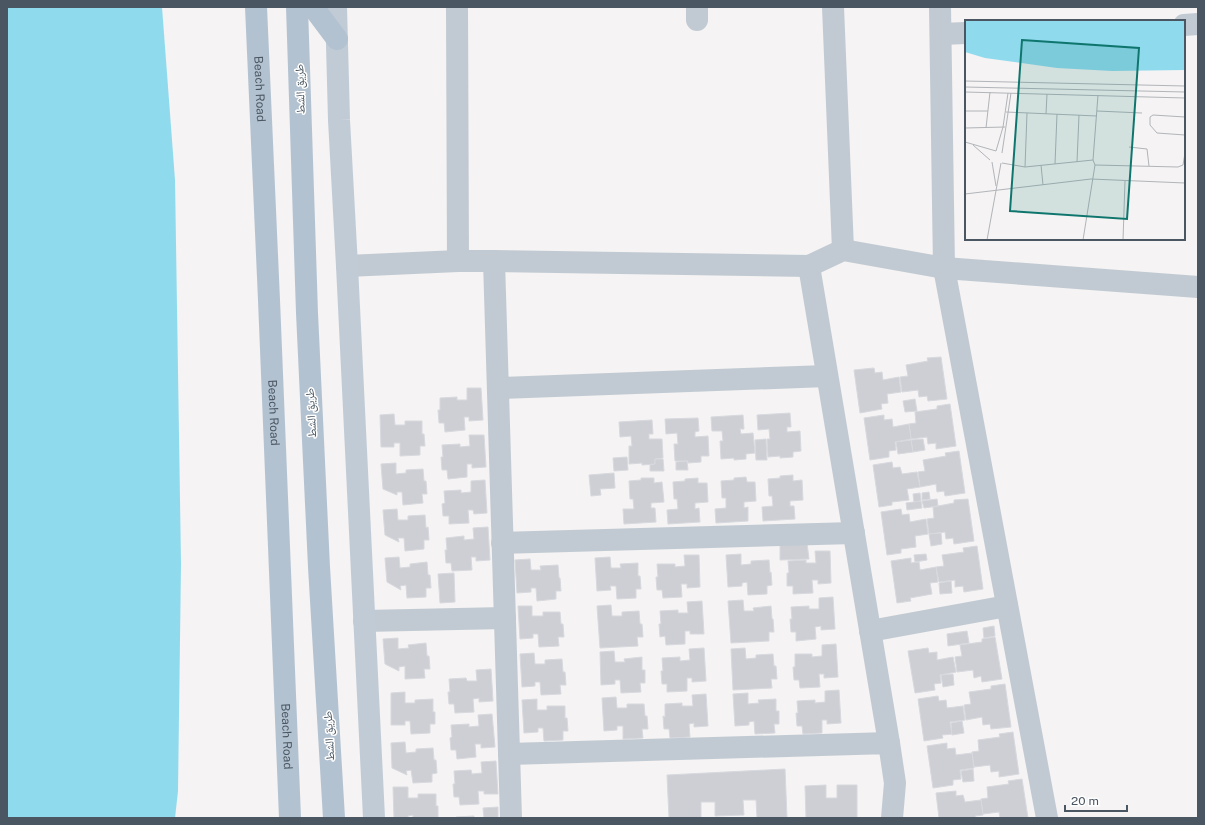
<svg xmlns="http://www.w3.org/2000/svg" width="1205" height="825" viewBox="0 0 1205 825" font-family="'Public Sans','Noto Naskh Arabic',sans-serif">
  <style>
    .water { fill: #90daee }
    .building { fill: #cdcfd5; stroke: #d7d9de }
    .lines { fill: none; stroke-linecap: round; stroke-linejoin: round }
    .street { stroke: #c1cad2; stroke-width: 22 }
    .secondary { stroke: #c1cbd6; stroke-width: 22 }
    .primary { stroke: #b3c2d1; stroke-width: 22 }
    .labels { text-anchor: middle; stroke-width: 3; stroke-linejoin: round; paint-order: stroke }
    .street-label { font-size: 12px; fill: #4a5661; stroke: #fff }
    .inset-road { fill: none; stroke: #b1b4b9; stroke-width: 1 }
    .view { fill: #0f766e; fill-opacity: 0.15; stroke: #0f766e; stroke-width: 2 }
    .inset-edge { fill: none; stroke: #4a5661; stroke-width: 2 }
  </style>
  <rect width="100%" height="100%" fill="#f5f3f3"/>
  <path class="water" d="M7,7H162L175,180L181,564L178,791L175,818H7Z"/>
  <g class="building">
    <path d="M941,357L947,399L928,401L927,396L919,397L918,390L902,392L900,377L908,376L906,365L928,361L927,358Z"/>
    <path d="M874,368L875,373L882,372L883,380L899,377L901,392L887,394L888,403L881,404L882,409L860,413L854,370Z"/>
    <path d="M467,388H481L483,420L469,421V417H464L465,430L445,432L444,423H439L438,410H440V398L457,397V400H467Z"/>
    <path d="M915,399L917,411L905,412L903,401Z"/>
    <path d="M950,404L956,446L936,449V443L928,444L927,437L911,439L909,424L916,423L915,412L937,409V406Z"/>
    <path d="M790,413L791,427H787V432L800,431L801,451L793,452V457L780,458V456L768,457L767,439H770L769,429L758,430L757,415Z"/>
    <path d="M394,414L395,425H405V421H422V434H424L425,446H420V455L400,456V443H394V447H381L380,415Z"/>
    <path d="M743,415L744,429H740L741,434L753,433L755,453L746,454V459L734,460V458L721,459L720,441H723L722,431H712L711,417Z"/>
    <path d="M884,415V420L892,419L893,427L909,424L911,439L895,442L896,450L889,451V457L870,460L864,418Z"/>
    <path d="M698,418L699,431L695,432V437L708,436L709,456H701V462L688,463V461H675L674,444H678L677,433L666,434L665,419Z"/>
    <path d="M652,420L653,434H649V439H662L663,458L655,459V464L642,465V463L629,464V446H632L631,436L620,437L619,422Z"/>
    <path d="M469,435H484L486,467L472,468V464H467V477L448,479L447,470H442L441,457H443L442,445L460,444V447L470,446Z"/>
    <path d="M766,439L767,460H756L755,440Z"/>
    <path d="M923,439L925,450L913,452L911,440Z"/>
    <path d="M911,440L913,452L898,454L896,442Z"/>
    <path d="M959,451L965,493L945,496L944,491L937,492L936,484L920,487L918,472L925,471L923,460L946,456L945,453Z"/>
    <path d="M627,457L628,470L614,471L613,458Z"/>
    <path d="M655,459H663L664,471H650V465L655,464Z"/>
    <path d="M687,461L688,470H676V462Z"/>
    <path d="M892,462L893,468L900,467L902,474L917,472L920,487L907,489L909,500L892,502V505L879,507L873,465Z"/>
    <path d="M396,463V474L406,473V470L423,469L424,481H426L427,494H422L423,503L403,505L402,492H397V495L383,489L381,464Z"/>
    <path d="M614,473L615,488L600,489L601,495L591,496L589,475Z"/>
    <path d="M793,475V481L802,480L803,500L790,501V506H794L795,519L763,521L762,507L773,506L772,496H769L768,479L780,478V476Z"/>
    <path d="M746,477L747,482H755L756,501L744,502V508L748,507V521L716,523L715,509L726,508V498H722L721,481L734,480V478Z"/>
    <path d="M641,478H654V483L662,482L664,502L651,503V508H655L656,522L624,524L623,509H634L633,499H630L629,481L641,480Z"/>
    <path d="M698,478V483H707L708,502L695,503V509L699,508L700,522L668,524L667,510L678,509L677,499H674L673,482L685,481V479Z"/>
    <path d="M485,480L487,513L474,514L473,510H468L469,523L449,524V516H443L442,504L445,503L444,491L461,490V493L471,492V481Z"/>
    <path d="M929,492L930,499L922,500V493Z"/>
    <path d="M920,493L921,501L914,502L913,494Z"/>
    <path d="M937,499L938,506L924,508L922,501Z"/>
    <path d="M968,499L974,541L954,544L953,538L946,539L945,532L929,534L927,519L934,518L933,507L954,503V500Z"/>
    <path d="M921,501L922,508L907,510L906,503Z"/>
    <path d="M397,509L398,520H408V516L425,515L426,528L428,527L429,540H424V549L405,551L404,538H398L399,542L385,535L383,510Z"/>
    <path d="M901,509L902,515L909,514L910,522L926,519L928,534L915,536L916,547L901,549V553L887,555L881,512Z"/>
    <path d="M488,527L490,560L476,561V557H471L472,570L452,571L451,563H446L445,550H447L446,538L464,536V540L474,539L473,528Z"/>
    <path d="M941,533L942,544L931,546L929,534Z"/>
    <path d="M807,543L809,559L780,560V545Z"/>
    <path d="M977,546L983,589L964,592L963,586L955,587V580L939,582L936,567L944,566L942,555L964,552L963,548Z"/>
    <path d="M815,551H830L831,583L818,584V580H812L813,593L793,594V586H787V573H789L788,561L806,560V563H816Z"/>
    <path d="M741,554V565L751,564V561L769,560L770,573L771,572L772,585L767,586V594L748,595L747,582L742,583V586L728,587L726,555Z"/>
    <path d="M926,554L927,560L915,562L914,555Z"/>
    <path d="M684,555H699L700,587L687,588V584H681L682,597L663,598L662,590H657L656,577H658L657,564H675V567L685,566Z"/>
    <path d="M399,557L400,568L410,567V564L427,562L428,575H430L431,588H426V597L407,598L406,585L400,586L401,590L387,582L385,558Z"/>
    <path d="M610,557L611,568H621L620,564L638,563V576H640L641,589H636V598L617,599L616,586H610L611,590L597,591L595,558Z"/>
    <path d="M911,558V563L919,562L920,570L936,567L938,582L930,583L932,594L910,598L911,601L897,603L891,561Z"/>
    <path d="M530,559L531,570H541L540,566L558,565L559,578H560L561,591H556V599L537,601L536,588H531V592L517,593L515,560Z"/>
    <path d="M454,573L455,602L440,603L438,574Z"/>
    <path d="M951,581L952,593L940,594L939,583Z"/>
    <path d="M833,597L835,629L821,630V626L815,627L816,639L796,641V632H791L790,619H792L791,607L809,606V609H819V598Z"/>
    <path d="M743,600L744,611H754L753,608L771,606L772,619H773L774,632H769V641L731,643L728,601Z"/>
    <path d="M702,601L704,634H690V631H685V644L666,645L665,636L660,637L659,624H661L660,611L678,610V613H688L687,602Z"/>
    <path d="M611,605L612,616H622V612L639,611L640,624H642L643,637H637L638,646L600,648L597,606Z"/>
    <path d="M518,606H532V616H543V612H560L561,624H563L564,637H558L559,646L539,647L538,634H533V638L520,639Z"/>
    <path d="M994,626L995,636L984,638L983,628Z"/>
    <path d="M967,631L969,643L948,646L947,634Z"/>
    <path d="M995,637L1002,679L982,682L981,676L974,678L973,670L957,672L955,657L962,656L960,645L982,642V639Z"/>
    <path d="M398,638V649L409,648L408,645L426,643L427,656H429L430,669H424L425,678L405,679V666L399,667V671L385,664L383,639Z"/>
    <path d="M836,644L838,677L824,678V674H819L820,687L800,688L799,680H794L793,667H795V654H812V657L822,656V645Z"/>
    <path d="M704,648L706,681L692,682V678H687V691L667,692V684H662L661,671H663L662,658L680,657V661L690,660L689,649Z"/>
    <path d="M745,648L746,659L756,658V655L773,654L774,666H776L777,679H771L772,688L733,690L731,649Z"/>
    <path d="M928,648L929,653L937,652V660L953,657L956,672L940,675L941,683L934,684L935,690L915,693L908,651Z"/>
    <path d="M614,651L615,662H625L624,659L642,657V670H645V683H640L641,692L621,693L620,680H615V684L601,685L600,652Z"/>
    <path d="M534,653L535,664H545V660L562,659L563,672H565L566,685H560L561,694L541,695L540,682H535V686L522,687L520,654Z"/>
    <path d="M491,669L493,701L479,702V698L473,699L474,712L455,713L454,704H449L448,692H450L449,679L466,678L467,681H477L476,670Z"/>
    <path d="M953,674L954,685L943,687L941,675Z"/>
    <path d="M1005,684L1011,727L991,729L990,724L983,725L982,717L966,720L964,705L971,704L969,692L991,689V686Z"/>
    <path d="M839,690L841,723L827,724V720H822V733L803,734L802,726H797L796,713H798L797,701L815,700V703L825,702V691Z"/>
    <path d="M405,692V703H415V700L433,699V712H435V724H430V733L411,734L410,721H405V725H391V693Z"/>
    <path d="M748,693V704L759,703L758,700L776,699V711H779V724H774L775,733L755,734L754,721L749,722V725L735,726L733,694Z"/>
    <path d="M706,694L708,726L694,727V723L689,724L690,737L670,738L669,729H664L663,716L665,717V704L682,703V706H693L692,695Z"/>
    <path d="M938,696L939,701L946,700L947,708L963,706L965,720L950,722L952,734L942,735L943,738L924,741L918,699Z"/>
    <path d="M616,697L617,708H627V704H644L645,716H647L648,729H642L643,738L623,739V726H617V730L604,731L602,698Z"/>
    <path d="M537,699V710H547V706H565V718H567L568,731H563V740L544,741L543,728H538V732L524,733L522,700Z"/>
    <path d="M492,714L495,747L481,748V744H475L476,757L457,759L456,750H451L450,738L452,737L451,725L469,724V727L479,726L478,715Z"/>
    <path d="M962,721L964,733L952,735L951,723Z"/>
    <path d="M1013,732L1019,774L999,777V771L991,772L990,765L974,767L972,752L979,751L978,740L1000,737L999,734Z"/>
    <path d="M405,742L406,753L416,752V749L433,748L434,760H436L437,773L432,774V782L413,783L411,770L406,771L407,775L392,768L391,743Z"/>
    <path d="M947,743V749L955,748L956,755L972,753L974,768L960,770L961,779L953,780V785L933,788L927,746Z"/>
    <path d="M496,761L498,794H484V791H478L479,804L460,805L459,797H454L453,784H455L454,771L471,770L472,774L482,773L481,762Z"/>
    <path d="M785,769L787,818H757L756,800H743L744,815L715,816V802H701V818H669L667,775Z"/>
    <path d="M973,769L974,781L963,782L961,771Z"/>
    <path d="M1022,779L1028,818H1000L999,812L983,814L981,799L988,798L987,787L1009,784L1008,781Z"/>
    <path d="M826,785V798H837V785H857V818H806L805,786Z"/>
    <path d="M393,787H408V798H418V794H436V806H438V818H413V815L408,816V818H394Z"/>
    <path d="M956,791V796L963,795L965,802L981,800L983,815L975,816L976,818H939L936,793Z"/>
    <path d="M498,807V818H484L483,808Z"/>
    <path d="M474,816V818H456V817Z"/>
  </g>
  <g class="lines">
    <g class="street">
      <path d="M457,7L458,261"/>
      <path d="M697,7V20"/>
      <path d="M833,7L843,250"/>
      <path d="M940,7L944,268L1047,818"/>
      <path d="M1184,25L1198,24"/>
      <path d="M941,34L966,33"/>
      <path d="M494,261L511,818"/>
      <path d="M347,266L458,261H494L809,266L843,250L944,268L1198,287"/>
      <path d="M809,266L889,743"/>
      <path d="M498,388L827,376"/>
      <path d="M502,543L854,533"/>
      <path d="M364,621L505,618"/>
      <path d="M870,631L1007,606"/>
      <path d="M509,754L889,743L895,783L892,818"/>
    </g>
    <path class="secondary" d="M336,7L339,120L347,266L374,818"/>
    <g class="primary">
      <path id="s1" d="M256,7L269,300L290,818"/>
      <path d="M297,7L307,313L319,567L334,818"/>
      <path d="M313,7L337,39"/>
    </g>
  </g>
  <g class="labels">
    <g class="street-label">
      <text dy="4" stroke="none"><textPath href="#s1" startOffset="82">Beach Road</textPath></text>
      <text transform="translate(300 89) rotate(-92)" y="4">طريق الشط</text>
      <text dy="4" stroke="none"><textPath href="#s1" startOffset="406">Beach Road</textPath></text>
      <text transform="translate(311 413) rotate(-93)" y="4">طريق الشط</text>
      <text dy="4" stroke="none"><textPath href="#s1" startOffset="730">Beach Road</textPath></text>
      <text transform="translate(329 736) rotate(-93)" y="4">طريق الشط</text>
    </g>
  </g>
  <g transform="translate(965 20)">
    <rect width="220" height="220" fill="#f5f3f3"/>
    <path d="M0,0H220V50L147,51L92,48L20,38L0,32Z" fill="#90daee"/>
    <path class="inset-road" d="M0,61L220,66M0,67L220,72M0,72L220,78M0,91H23M132,91L177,93M41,92L132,96M81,94L82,74M220,97L188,95L185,97V105L192,113L220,115M0,108L40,107M21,108L25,72M0,122L31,131M8,125L25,140M164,127L182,129L184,146M31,131L38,107L43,73M37,133L46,73M27,142L31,166M112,142L114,95M37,143L60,147L62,93M90,144L92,94M76,145L78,165M130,145L213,147L218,145L220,133M60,147L128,140M0,174L126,159L220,163M22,220L36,143M118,220L130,145L128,140L133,75M158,220L160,161"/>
    <path class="view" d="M57,20L174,28L162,199L45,191Z"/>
    <rect width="220" height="220" class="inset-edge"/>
  </g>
  <rect width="1205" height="825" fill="none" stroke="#4a5661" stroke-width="16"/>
  <path d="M1065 805v6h62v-6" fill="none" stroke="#4a5661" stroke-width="2"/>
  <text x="1071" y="805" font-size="12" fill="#4a5661" stroke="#ffffff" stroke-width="3" paint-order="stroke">20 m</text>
</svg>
